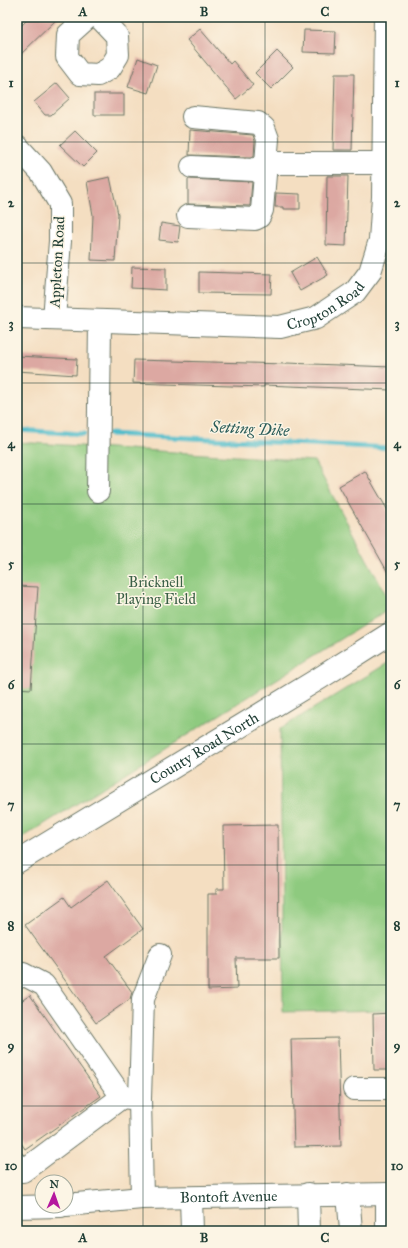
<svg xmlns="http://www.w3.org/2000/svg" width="408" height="1248" viewBox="0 0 408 1248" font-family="'IM FELL Great Primer',serif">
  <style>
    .green { fill: #8eca7f; stroke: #56845a }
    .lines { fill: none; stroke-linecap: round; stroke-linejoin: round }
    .stream { stroke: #50bcca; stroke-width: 5 }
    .building { fill: #dca8a2 }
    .minor-casing { stroke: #6a7565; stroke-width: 24 }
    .minor { stroke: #fff; stroke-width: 22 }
    .grid { fill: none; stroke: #1f3d34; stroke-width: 1; stroke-opacity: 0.55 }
    .labels { text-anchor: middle; stroke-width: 3; stroke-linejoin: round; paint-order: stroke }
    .street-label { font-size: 15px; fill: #1f3d34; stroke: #fcf5e5 }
    .park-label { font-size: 15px; fill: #3b6047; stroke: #fcf5e5 }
    .water-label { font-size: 16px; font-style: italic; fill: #2b5d5a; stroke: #fcf5e5 }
    .neatline { fill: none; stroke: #1f3d34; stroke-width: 1.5 }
    .grid-label { font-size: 13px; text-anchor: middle; font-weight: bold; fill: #1f3d34 }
  </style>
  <rect width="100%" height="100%" fill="#fcf5e5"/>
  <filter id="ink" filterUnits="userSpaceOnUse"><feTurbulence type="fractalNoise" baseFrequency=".025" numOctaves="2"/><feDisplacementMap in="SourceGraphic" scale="8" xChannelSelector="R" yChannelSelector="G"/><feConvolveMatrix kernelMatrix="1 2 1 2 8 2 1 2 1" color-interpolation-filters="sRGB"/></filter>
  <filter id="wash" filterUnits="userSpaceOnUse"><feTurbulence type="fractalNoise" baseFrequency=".012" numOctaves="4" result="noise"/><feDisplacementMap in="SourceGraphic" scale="16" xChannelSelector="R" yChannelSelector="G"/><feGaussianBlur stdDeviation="0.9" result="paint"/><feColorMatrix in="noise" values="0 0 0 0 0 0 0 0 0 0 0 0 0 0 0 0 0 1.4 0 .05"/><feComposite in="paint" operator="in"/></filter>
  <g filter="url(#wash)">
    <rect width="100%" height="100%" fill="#f4dec1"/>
    <g class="green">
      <path d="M17,442L314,461L391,604V608L17,841Z"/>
      <path d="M391,661V1010L283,1012L280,729Z"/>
    </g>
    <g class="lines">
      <g class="stream">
        <path d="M17,430L84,434"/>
        <path d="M109,434L391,448"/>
      </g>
    </g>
    <g id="blocks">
      <g class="building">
        <path d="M30,17H59L17,58V30Z"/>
        <path d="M200,29L230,64L233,61L253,85L236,99L187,40Z"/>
        <path d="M304,30L336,31L335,53L303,52Z"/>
        <path d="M277,51L293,67L271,89L255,73Z"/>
        <path d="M138,58L157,65L148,93L128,87Z"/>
        <path d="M335,74H354L352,150H333Z"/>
        <path d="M57,83L70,98L51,115H45L34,102Z"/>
        <rect x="94" y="94" width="30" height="21"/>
        <path d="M190,130L253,135L255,141L254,156L251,157L189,155Z"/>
        <path d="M75,131L97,153L83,167L60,145Z"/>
        <path d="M327,176H348L346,246L326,245Z"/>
        <path d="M110,177L118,214L115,261L91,260L93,215L87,182Z"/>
        <path d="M188,179L252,182L250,206L188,204Z"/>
        <path d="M276,193L300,194V209H283V207H275Z"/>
        <path d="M161,223L180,226L178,242L159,240Z"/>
        <path d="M317,257L328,275L300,291L290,273Z"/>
        <path d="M132,267L166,268V290L131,288Z"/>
        <path d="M199,272L272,274L271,294L199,293Z"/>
        <path d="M17,356L77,359L76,375L17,371Z"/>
        <path d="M134,360L286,364V363L391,367V390L264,385V387L133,383Z"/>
        <path d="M365,471L391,516V578L339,486Z"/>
        <path d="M17,586L38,587L31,689L17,688Z"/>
        <path d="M278,825L279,958H236L237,989L208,990V894H216V889H224L223,826Z"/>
        <path d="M108,880L143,929L106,956L132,992L130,999L96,1023L25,925L64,897L71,907Z"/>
        <path d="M30,995L101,1096L25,1149L17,1137V1004Z"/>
        <path d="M391,1013V1070H374L373,1014Z"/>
        <path d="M338,1038L341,1146L294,1147L291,1039Z"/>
      </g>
    </g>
  </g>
  <g filter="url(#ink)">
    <use href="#blocks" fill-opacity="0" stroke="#6a7565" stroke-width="1"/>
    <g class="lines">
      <defs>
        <g id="minor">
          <path d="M88,17L68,35L67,57L80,74L98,75L110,68L118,55L117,36L99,17"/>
          <path d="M17,146L41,172L60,204V241L54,319"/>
          <path d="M192,167L254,170L267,163H383"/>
          <path d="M188,216L255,219L259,217L262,210L268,139L264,128L258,123L193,117"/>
          <path id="s1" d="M17,318L280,327L316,318L355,292L370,272L380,240L383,197L385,17"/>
          <path d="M98,491L100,322"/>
          <path id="s2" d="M17,862L320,678L391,633"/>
          <path d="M17,978L23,974L44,985L122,1097L140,1099"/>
          <path d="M354,1089H391"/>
          <path d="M17,1164L23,1171L122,1097"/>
          <path d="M308,1194L309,1231"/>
          <path d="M348,1194L351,1230L352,1231"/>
          <path d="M387,1194V1231"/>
          <path d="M142,1198L140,1099L143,999L160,955"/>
          <path d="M191,1198L192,1231"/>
          <path id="s3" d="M66,1205L142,1198L391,1194"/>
          <path d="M17,1207L61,1206"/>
        </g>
      </defs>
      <use href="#minor" class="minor-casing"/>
      <use href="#minor" class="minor"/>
    </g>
  </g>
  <path class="grid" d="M143,17V1231M265,17V1231M17,142H391M17,263H391M17,383H391M17,504H391M17,624H391M17,744H391M17,865H391M17,985H391M17,1106H391"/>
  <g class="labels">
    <g class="street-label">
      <text transform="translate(57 262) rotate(-87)" y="5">Appleton Road</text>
      <text dy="5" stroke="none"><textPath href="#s1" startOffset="314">Cropton Road</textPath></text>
      <text dy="5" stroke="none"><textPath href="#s2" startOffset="219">County Road North</textPath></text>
      <text dy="5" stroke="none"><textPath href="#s3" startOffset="163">Bontoft Avenue</textPath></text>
    </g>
    <g class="park-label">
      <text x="156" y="587">Bricknell<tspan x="156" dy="17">Playing Field</tspan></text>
    </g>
    <g class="water-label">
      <text transform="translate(250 428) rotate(3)" y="6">Setting Dike</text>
    </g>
  </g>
  <rect width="408" height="1248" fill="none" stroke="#fcf5e5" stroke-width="44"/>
  <g transform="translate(54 1194) rotate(2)"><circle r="19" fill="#fcf5e5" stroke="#a4ab9e"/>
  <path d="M0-3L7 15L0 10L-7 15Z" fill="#b5179e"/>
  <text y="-6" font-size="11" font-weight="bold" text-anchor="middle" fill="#1f3d34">N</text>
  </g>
  <rect x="22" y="22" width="364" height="1204" class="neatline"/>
  <g class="grid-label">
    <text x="83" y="16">A</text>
    <text x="204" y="16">B</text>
    <text x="325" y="16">C</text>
    <text x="11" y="87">1</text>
    <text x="397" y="87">1</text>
    <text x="11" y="207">2</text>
    <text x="397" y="207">2</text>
    <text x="11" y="328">3</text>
    <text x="397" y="328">3</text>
    <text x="11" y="448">4</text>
    <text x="397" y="448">4</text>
    <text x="11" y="568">5</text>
    <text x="397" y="568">5</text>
    <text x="11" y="689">6</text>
    <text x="397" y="689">6</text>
    <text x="11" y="809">7</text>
    <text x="397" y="809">7</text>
    <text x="11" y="930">8</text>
    <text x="397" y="930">8</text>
    <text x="11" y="1050">9</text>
    <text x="397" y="1050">9</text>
    <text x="11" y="1170">10</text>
    <text x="397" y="1170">10</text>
    <text x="83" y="1242">A</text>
    <text x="204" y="1242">B</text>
    <text x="325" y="1242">C</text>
  </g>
</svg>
